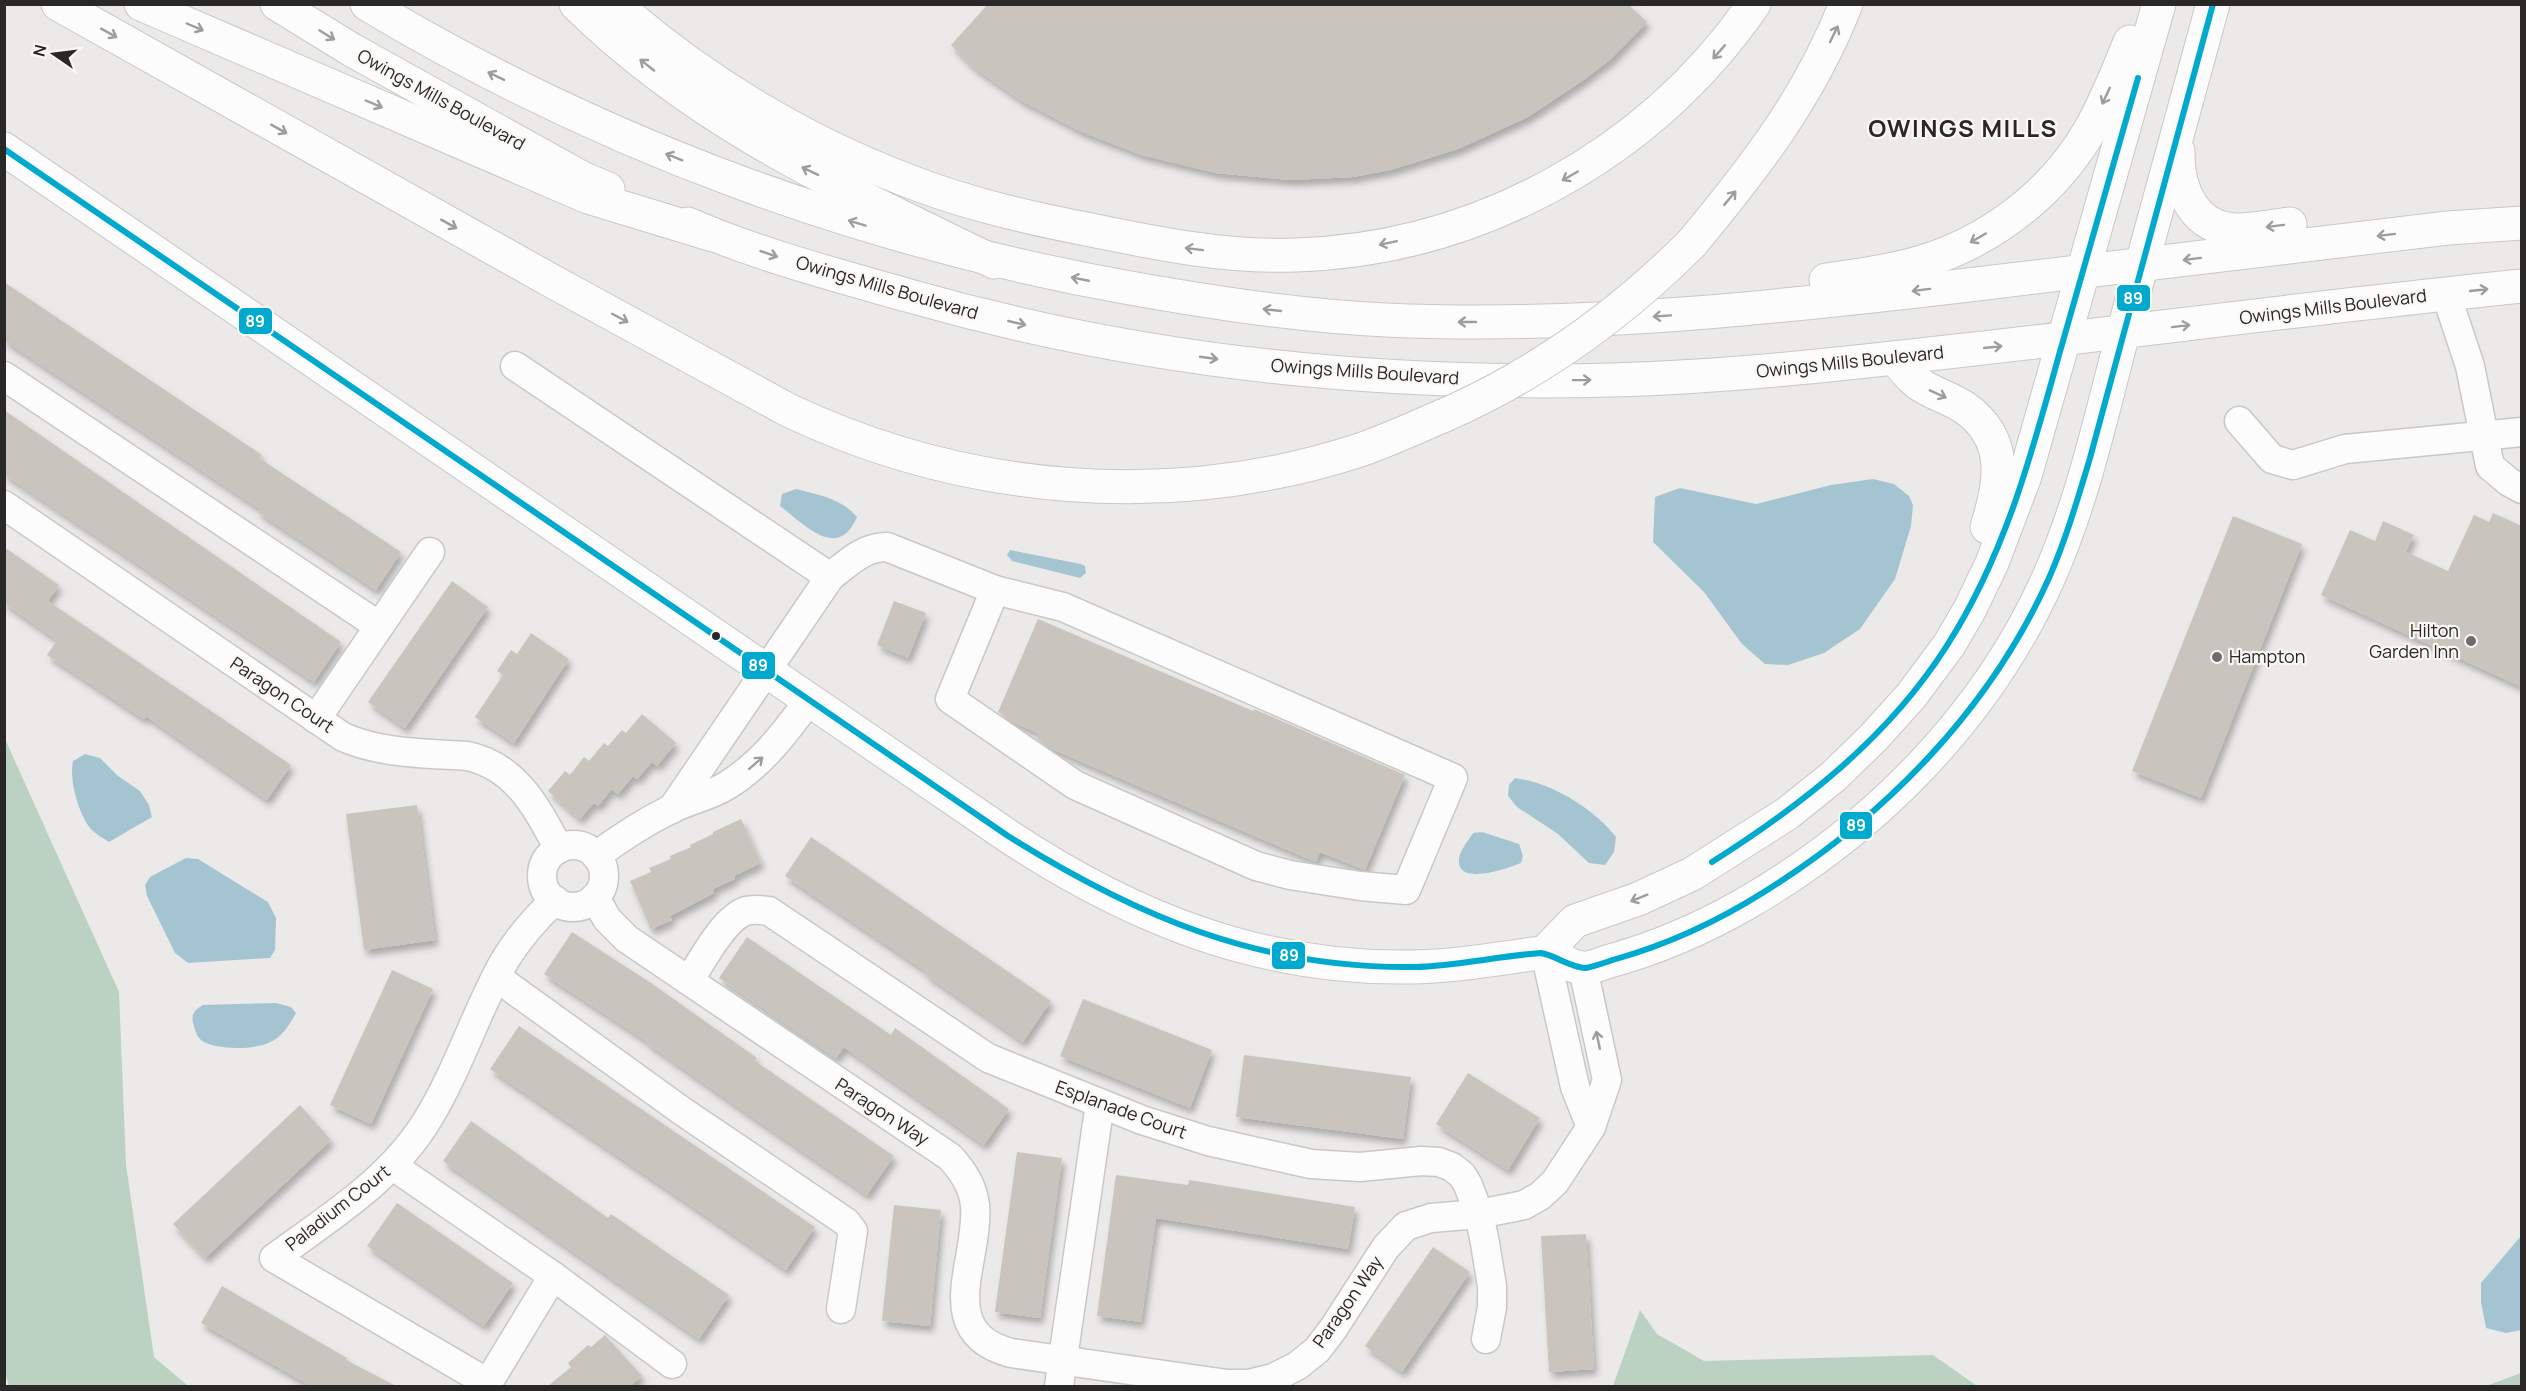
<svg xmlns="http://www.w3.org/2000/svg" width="2526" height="1391" viewBox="0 0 2526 1391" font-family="Manrope,sans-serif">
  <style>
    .forest { fill: #bbd1c2 }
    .water { fill: #a5c4d2 }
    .building { fill: #c9c4bd; filter: url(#shadow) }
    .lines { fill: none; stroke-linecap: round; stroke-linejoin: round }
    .minor-casing { stroke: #c9c8c6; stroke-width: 31 }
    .major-casing { stroke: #c9c8c6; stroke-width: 35 }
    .highway-casing { stroke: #c9c8c6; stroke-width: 35 }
    .minor { stroke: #fcfcfc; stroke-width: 28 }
    .major { stroke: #fcfcfc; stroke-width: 33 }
    .highway { stroke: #fcfcfc; stroke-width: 33 }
    .highway-bridge-casing { stroke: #c9c8c6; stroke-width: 35; stroke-linecap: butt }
    .highway-bridge { stroke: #fcfcfc; stroke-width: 33 }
    .bus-1-casing { stroke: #faf7f4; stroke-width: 10 }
    .bus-1 { stroke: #00a9ce; stroke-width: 6 }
    .oneway { stroke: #9d9d9c }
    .bus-dot { fill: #292827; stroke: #faf7f4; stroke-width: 2 }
    .poi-dot { fill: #6d6c6b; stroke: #faf7f4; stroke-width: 2 }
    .labels { text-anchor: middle; stroke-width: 4.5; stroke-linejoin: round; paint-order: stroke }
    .street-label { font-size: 18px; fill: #292827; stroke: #faf7f4 }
    .poi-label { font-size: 18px; fill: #292827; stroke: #faf7f4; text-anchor: end }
    .district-label { font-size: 24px; font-weight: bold; letter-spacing: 1.5px; fill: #292827; stroke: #faf7f4 }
    .line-badge { stroke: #faf7f4; stroke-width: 2 }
    .badge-label { font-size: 16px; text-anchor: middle; font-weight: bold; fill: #fff }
  </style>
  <defs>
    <filter id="shadow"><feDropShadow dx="3.5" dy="6" stdDeviation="3" flood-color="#0004"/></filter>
  </defs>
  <rect width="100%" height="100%" fill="#ebeae8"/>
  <g class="forest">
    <path d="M5,739L119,992L126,1165L154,1357L188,1386H9L5,1373Z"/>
    <path d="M1640,1310L1657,1334L1704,1361L1933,1355L1977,1386H1613Z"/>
    <path d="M2521,1373V1386H2486Z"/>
  </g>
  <g class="water">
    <path d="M1873,479L1894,484L1909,496L1913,505L1911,526L1895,579L1860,629L1824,653L1788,665L1765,664L1742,644L1704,592L1653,542L1655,497L1680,488L1756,504L1831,485Z"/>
    <path d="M796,489C818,495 841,498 857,517C838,562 804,524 780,506L782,494Z"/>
    <path d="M1010,550L1081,564L1085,566L1086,573L1080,578L1012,561L1007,555Z"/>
    <path d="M85,754L100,758L118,776L140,791L149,805L152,817L109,842C103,838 94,833 90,828C78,812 69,780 73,761Z"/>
    <path d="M1515,778C1552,783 1593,808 1616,837L1614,852L1605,865L1589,863L1558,834L1517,807L1508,796L1509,785Z"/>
    <path d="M1482,832L1519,844L1523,856L1521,863C1509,868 1456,887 1459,859C1460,850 1468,841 1473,833Z"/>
    <path d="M186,858L198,859L268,902L276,918L275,950L270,958L188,963L175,953L147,896L145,885L150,877Z"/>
    <path d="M276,1003L291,1007L296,1013C289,1025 282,1038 268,1043C253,1050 213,1050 201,1040C196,1036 195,1029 193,1023C191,1013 195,1010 203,1005Z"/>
    <path d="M2521,1236V1330L2506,1333L2486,1328L2481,1302V1283Z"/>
  </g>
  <g class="building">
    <path d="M988,4H1628L1647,22L1611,59L1582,81L1528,117L1458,149L1390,170L1353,177L1290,180L1216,173L1142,155L1082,132L1022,101L973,67L951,45Z"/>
    <path d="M4,282L262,455L259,458L401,552L376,590L258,512L260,509L4,340Z"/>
    <path d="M4,410L341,642L314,682L4,474Z"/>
    <path d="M2493,513L2522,526V687L2321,595L2350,530L2375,541L2383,521L2414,535L2406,552L2448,571L2474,515L2489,522Z"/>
    <path d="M2233,516L2302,544L2201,798L2132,771Z"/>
    <path d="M4,547L59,585L48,601L291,765L267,800L146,716L144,719L47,655L57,640L4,603Z"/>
    <path d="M452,581L488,607L405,728L368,702Z"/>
    <path d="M894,601L926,613L908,658L877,645Z"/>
    <path d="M1038,619L1253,711L1254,709L1405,775L1365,870L1320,852L1316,862L1052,749L1037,739L1040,734L1013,722L998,712Z"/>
    <path d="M531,633L569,659L514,743L475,717L503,675L497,671L511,650L517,654Z"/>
    <path d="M642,714L676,743L657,766L652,762L637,779L633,776L618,794L612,789L598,806L594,803L580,819L548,791L565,771L570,775L584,757L589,761L604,743L608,746L622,730L626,733Z"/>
    <path d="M417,805L435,940L364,950L346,814Z"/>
    <path d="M741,819L761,863L734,876L735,879L713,889L714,893L670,916L672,920L651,929L630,881L651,872L649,868L671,859L670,856L691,847L690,845L713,834V832Z"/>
    <path d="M811,837L1051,1001L1023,1042L925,974L927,972L785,876Z"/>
    <path d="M572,932L651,983L757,1058L755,1061L894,1156L867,1195L751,1116L647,1043L648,1042L544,974Z"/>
    <path d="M747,937L891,1035L895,1028L1009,1109L984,1145L844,1047L836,1058L719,978Z"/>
    <path d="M392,970L433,989L371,1124L330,1105Z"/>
    <path d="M1083,999L1212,1050L1190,1108L1060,1056Z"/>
    <path d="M519,1026L815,1227L786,1270L490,1069Z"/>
    <path d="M1244,1055L1411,1077L1403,1139L1236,1117Z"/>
    <path d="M1468,1073L1540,1118L1508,1170L1436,1124Z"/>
    <path d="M300,1105L331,1140L205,1258L173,1224Z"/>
    <path d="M471,1121L608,1218L611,1214L729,1295L699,1339L443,1161Z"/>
    <path d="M1017,1152L1062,1158L1040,1318L995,1312Z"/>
    <path d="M1116,1175L1188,1185L1189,1180L1355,1207L1348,1249L1156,1218L1141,1322L1097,1316Z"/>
    <path d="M397,1203L513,1283L484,1326L367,1246Z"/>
    <path d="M894,1205L941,1210L930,1326L882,1321Z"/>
    <path d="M1586,1234L1594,1369L1549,1372L1541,1236Z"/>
    <path d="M1433,1247L1470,1272L1402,1372L1365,1346Z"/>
    <path d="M222,1286L347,1358L346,1360L396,1386H311L201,1323Z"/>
    <path d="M605,1335L642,1376L630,1386H548L571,1367L568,1363L588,1345L591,1347Z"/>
  </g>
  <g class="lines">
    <defs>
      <g id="minor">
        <path d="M2446,294L2470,366L2490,466L2509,482L2522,489"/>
        <path d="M515,366L830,577"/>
        <path d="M4,376L379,626"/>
        <path d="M2239,421L2272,459L2293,465L2345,449L2522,432"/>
        <path d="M4,505L343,737C382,754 425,753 467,756C516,766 537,808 559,849"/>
        <path d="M995,590L1063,607L1453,778L1406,890L1360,886L1290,875L1256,866L1075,785L950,699Z"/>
        <path d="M316,719L430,552"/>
        <path d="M672,809L830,577C848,563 863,547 887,547L995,590"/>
        <circle cx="573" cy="876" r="31"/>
        <path d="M596,856C620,838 645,822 671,809C689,800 710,796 726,786C762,764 785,733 809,700"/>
        <path d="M595,897L607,919L627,939L950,1157C963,1171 973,1186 975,1205C980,1260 932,1332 1011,1353L1227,1384H1248L1273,1378L1297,1366L1317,1350L1333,1329L1386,1247L1406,1226L1431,1218L1479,1214L1524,1205L1540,1196L1555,1182L1591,1127L1607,1080L1583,968"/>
        <path d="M1545,952L1575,1087L1591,1127"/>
        <path d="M496,977L682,1111L846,1222L853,1231L841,1309"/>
        <path d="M689,981C701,962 724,918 746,911C753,909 762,910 769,911L988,1058L1142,1120L1208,1141L1311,1164L1360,1167L1421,1161L1439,1162L1452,1167L1462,1175L1468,1185L1479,1214L1485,1243L1492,1286V1307L1486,1339"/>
        <path d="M393,1166L553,1276L672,1364"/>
        <path d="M553,1276L488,1383L274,1258C330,1217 391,1180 428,1119C459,1068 476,1011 505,960C519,937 536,918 555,900"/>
        <path d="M1059,1386L1100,1103"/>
      </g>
      <g id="major">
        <path d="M277,4L352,50L582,178L608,189"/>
        <path d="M367,4C602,145 861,240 1130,288C1215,303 1300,316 1386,320C1584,329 1781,307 1977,284C2134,265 2291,247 2448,228L2522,223"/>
        <path d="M4,149L1008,836C1132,918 1261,970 1413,967C1453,966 1492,960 1532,954C1557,950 1564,967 1583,968C1590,969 1603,963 1610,961C1657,948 1703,928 1745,904C1875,829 1986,717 2048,579C2083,501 2101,416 2123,333C2153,223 2183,114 2213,4"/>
        <path d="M2178,151C2177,189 2194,230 2238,230C2255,230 2273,226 2290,224"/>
        <path d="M688,224C759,255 836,275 910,296C1137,361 1376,386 1612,380C1727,377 1842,364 1956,351C2145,330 2333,305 2522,286"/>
        <path d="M1826,280C1862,275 1900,270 1934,258C1999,235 2056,189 2090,130C2106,102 2118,71 2130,42"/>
        <path d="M1894,358C1903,367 1912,381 1924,387C1937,395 1952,399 1965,408C2009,439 2001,483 1987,527"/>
        <path d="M1545,952L1575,921L1638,899L1692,874L1788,813L1834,776L1874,737L1911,696L1949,645L1970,609L1992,563L2025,476L2159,4"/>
      </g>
      <g id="highway">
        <path d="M58,4L550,280L788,410C965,494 1170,511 1357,451C1387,441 1416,427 1445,415"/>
        <path d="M141,4L588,197L713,235"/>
        <path d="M576,4C699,125 843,188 994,262"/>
        <path d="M615,4C700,79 801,140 906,180C964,203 1025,217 1086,229C1155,243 1226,258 1296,255C1479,249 1650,154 1754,4"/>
        <path d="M1692,243C1755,167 1809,98 1846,4"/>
      </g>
    </defs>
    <use href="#minor" class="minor-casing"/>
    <use href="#major" class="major-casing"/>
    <use href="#highway" class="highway-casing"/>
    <use href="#minor" class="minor"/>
    <use href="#major" class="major"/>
    <use href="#highway" class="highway"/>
    <defs>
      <path id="highway-bridge" d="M1445,415C1540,373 1619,316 1692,243"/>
    </defs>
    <use href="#highway-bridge" class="highway-bridge-casing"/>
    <use href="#highway-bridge" class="highway-bridge"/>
    <defs>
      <g id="bus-1">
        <path d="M4,149L1008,836C1136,916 1259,969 1414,967C1457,966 1498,956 1541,953C1557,956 1569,967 1586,968C1596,966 1606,962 1616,959C1669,944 1718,921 1764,892C1886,816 1990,709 2049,578C2066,539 2078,498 2090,458L2213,4"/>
        <path d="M1712,862C1802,805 1888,738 1946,647C2004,557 2031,457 2059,355C2086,262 2112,170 2138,78"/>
      </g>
    </defs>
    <use href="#bus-1" class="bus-1-casing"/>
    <use href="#bus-1" class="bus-1"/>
  </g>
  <defs><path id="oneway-shaft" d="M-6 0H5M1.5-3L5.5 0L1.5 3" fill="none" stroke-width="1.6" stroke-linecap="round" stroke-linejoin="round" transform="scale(1.5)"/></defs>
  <g class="oneway">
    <use href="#oneway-shaft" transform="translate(195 27) rotate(23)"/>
    <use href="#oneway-shaft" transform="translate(109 33) rotate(29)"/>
    <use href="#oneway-shaft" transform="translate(1834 34) rotate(-64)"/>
    <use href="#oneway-shaft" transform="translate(327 35) rotate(32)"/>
    <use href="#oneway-shaft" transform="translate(1719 52) rotate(131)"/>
    <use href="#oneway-shaft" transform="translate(647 65) rotate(-142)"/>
    <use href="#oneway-shaft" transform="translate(496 76) rotate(-154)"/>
    <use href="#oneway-shaft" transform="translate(2106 96) rotate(115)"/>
    <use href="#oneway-shaft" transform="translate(374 104) rotate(23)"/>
    <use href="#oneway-shaft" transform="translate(279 129) rotate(29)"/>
    <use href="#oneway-shaft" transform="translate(674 157) rotate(-158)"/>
    <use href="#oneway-shaft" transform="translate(810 171) rotate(-154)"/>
    <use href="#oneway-shaft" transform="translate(1570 176) rotate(150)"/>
    <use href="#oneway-shaft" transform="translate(1730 198) rotate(-50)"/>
    <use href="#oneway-shaft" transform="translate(857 223) rotate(-163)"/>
    <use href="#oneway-shaft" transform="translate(449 224) rotate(29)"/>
    <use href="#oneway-shaft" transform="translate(2275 226) rotate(173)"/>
    <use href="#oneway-shaft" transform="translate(2386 235) rotate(173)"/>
    <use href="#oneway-shaft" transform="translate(1978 238) rotate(150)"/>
    <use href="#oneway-shaft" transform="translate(1388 243) rotate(168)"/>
    <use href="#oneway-shaft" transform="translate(1194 249) rotate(-173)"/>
    <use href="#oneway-shaft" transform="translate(769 254) rotate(19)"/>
    <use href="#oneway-shaft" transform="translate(2192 259) rotate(173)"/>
    <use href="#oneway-shaft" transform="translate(1080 279) rotate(-169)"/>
    <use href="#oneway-shaft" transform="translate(1921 290) rotate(173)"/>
    <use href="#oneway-shaft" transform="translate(2479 290) rotate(-6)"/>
    <use href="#oneway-shaft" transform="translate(1272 310) rotate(-174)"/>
    <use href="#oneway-shaft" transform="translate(1662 316) rotate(176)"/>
    <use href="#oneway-shaft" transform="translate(620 318) rotate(28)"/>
    <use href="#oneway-shaft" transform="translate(1467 322) rotate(-180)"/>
    <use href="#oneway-shaft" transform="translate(1017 323) rotate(13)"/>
    <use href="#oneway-shaft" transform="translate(2181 326) rotate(-7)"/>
    <use href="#oneway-shaft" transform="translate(1993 347) rotate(-6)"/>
    <use href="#oneway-shaft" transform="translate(1209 358) rotate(8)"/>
    <use href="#oneway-shaft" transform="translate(1582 380) rotate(-1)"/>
    <use href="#oneway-shaft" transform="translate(1938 394) rotate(24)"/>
    <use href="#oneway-shaft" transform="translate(756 763) rotate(-41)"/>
    <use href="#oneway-shaft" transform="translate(1639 898) rotate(158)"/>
    <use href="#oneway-shaft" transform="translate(1598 1040) rotate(-102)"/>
  </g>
  <circle class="bus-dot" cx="716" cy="636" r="5"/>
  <g class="poi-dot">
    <circle cx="2471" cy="641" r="6"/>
    <circle cx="2217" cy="657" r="6"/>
  </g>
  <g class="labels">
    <g class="street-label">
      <text transform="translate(441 100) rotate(29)" y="6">Owings Mills Boulevard</text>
      <text transform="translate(887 288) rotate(16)" y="6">Owings Mills Boulevard</text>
      <text transform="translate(2333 307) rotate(-7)" y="6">Owings Mills Boulevard</text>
      <text transform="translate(1850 362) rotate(-6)" y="6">Owings Mills Boulevard</text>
      <text transform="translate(1365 372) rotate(4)" y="6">Owings Mills Boulevard</text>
      <text transform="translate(282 695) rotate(34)" y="6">Paragon Court</text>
      <text transform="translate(1121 1110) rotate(20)" y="6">Esplanade Court</text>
      <text transform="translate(882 1112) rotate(33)" y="6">Paragon Way</text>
      <text transform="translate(338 1208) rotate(-38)" y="6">Paladium Court</text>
      <text transform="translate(1348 1302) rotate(-55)" y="6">Paragon Way</text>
    </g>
    <g class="poi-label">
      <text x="2459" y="637">Hilton<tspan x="2459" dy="21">Garden Inn</tspan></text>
      <text x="2229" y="663" text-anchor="start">Hampton</text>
    </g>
    <g class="district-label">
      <text x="1963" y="137">OWINGS MILLS</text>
    </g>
  </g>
  <g class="line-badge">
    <rect x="2116" y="284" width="35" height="28" rx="6" fill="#00a9ce"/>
    <rect x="238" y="307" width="35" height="28" rx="6" fill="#00a9ce"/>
    <rect x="741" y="651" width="35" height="29" rx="6" fill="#00a9ce"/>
    <rect x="1839" y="811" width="34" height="29" rx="6" fill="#00a9ce"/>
    <rect x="1271" y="941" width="35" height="29" rx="6" fill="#00a9ce"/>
  </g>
  <g class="badge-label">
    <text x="2133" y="304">89</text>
    <text x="255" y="327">89</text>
    <text x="758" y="671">89</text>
    <text x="1856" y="831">89</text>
    <text x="1289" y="961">89</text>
  </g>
  <rect width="2526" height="1391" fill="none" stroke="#292827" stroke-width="12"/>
  <g transform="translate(54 54) rotate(284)" stroke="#faf7f4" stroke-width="4.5" paint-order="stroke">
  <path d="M0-4.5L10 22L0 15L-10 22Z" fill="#292827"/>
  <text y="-9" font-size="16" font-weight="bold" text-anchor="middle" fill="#292827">N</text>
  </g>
</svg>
